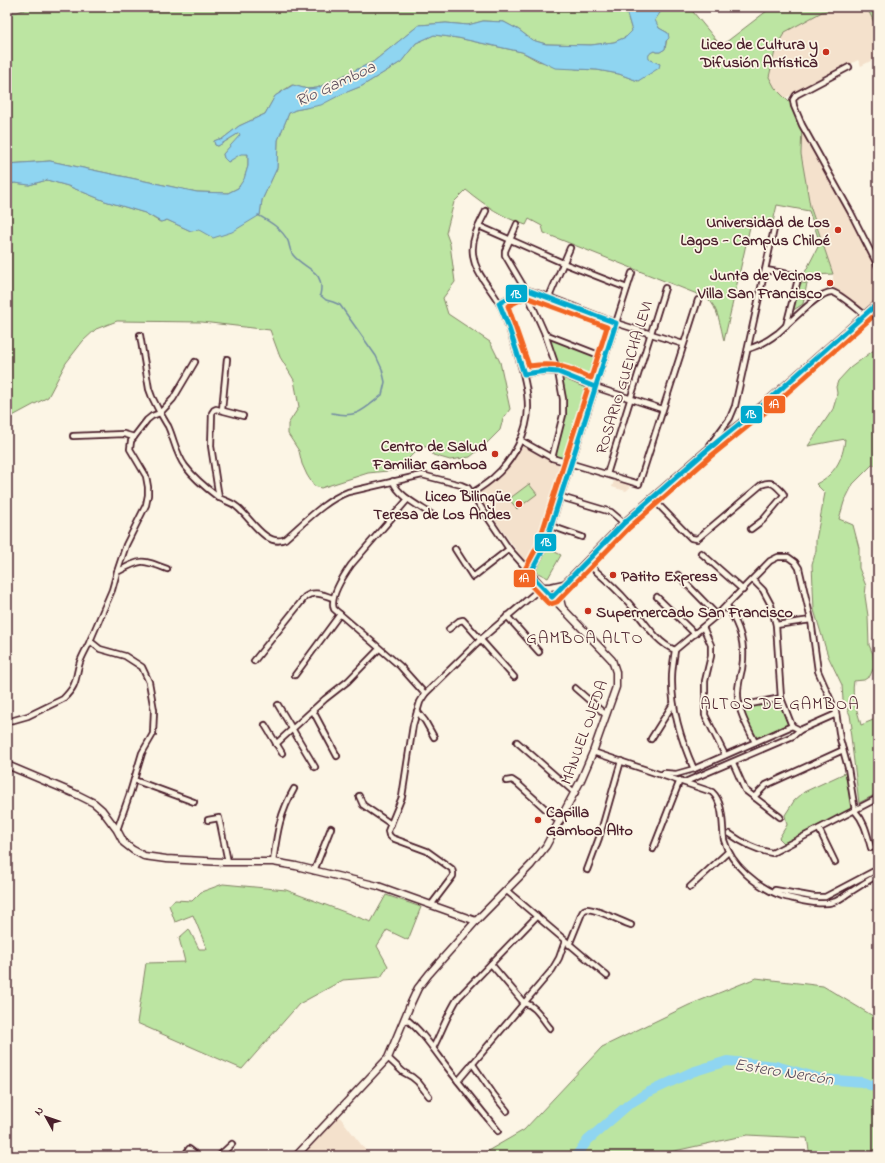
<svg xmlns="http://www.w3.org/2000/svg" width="885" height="1163" viewBox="0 0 885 1163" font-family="'Indie Flower',sans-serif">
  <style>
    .built { fill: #f4e1cc }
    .green { fill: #bce5a2; stroke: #838266 }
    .water { fill: #8fd5f1; stroke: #738ca2 }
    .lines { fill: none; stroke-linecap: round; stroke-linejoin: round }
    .stream { stroke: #738ca2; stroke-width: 1.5 }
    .river { stroke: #8fd5f1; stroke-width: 10 }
    .street-casing { stroke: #4a1f2b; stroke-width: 8 }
    .secondary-casing { stroke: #4a1f2b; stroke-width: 9 }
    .street { stroke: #fcf5e5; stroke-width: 4.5 }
    .secondary { stroke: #fcf5e5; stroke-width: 6 }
    .bus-1-casing { stroke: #fcf5e5; stroke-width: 8 }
    .bus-2-casing { stroke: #fcf5e5; stroke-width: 8 }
    .bus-1 { stroke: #00a9ce; stroke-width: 5 }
    .bus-2 { stroke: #f26522; stroke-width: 5 }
    .poi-dot { fill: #c8321e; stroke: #fcf5e5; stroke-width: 1.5 }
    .labels { text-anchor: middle; stroke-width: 3.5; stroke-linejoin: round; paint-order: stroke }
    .poi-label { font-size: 16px; font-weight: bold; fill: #4a1f2b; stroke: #fcf5e5; text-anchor: end }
    .street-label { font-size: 16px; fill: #4a1f2b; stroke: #fcf5e5 }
    .water-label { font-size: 17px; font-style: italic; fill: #5b4c5c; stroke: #fcf5e5 }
    .neighbourhood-label { font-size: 17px; letter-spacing: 1px; fill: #4a1f2b; stroke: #fcf5e5 }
    .line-badge { stroke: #fcf5e5; stroke-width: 1.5 }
    .badge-label { font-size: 11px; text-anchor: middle; font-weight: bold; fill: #fff }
  </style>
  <rect width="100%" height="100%" fill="#fcf5e5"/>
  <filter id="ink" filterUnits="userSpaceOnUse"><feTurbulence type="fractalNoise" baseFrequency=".025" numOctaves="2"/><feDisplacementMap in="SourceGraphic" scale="8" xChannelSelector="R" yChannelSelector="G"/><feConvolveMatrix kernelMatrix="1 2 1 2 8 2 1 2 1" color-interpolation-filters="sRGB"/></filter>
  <g filter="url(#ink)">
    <g class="built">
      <path d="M843,7L867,8L878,30V57L861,66L858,60L785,98L775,88L769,78L776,47L785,32L822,12Z"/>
      <path d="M802,128L849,213L878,271V298L866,309L860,307L833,290V274L810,206L801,154Z"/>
      <path d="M521,444L546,459L566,466L552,513L542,542L529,564L525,562L476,494L500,476L510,465Z"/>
      <path d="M615,478L634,484L626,491L612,487Z"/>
      <path d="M339,1116L370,1156H302L322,1133Z"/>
    </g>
    <g class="green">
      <path d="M34,7H628L627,14L632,31L626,37L614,42L591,45L546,44L532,40L519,30L504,22L483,21L468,25L446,23L419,25L373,62L317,88L307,89L292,85L275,96L265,114L239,126L221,140L219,139L214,141L215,145L218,146L239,133L241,135L223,154L224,158L228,162L241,153L248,154V166L244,180L238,188L228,193L197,192L50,161L7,164V12H17Z"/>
      <path d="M664,7H689L721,46L772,7H843L822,12L785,32L776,47L769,77L775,88L793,106L802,125L801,154L810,206L833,274L814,275L807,283L803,304L792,311L799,283H806L801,280L820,243L809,211L777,205L773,222L752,218L724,341C721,329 718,306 707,298L544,233L542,226L529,219L526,225C503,218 485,205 466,190L454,202L446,233L450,244L455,282L443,298L448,314L490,342L500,362L510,409L503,419L500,430L485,445L470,457L450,460L433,455L430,446L419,448L397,470L368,473L321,488L314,486L307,475L302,464L299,451L288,434V424L299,407L294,380L280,357L270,330L202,322L117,321L96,329L83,341L66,363L48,397L7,419V184L15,183L29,185L47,180L68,186L105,201L145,213L160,222L167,220L191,231L260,215L262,200L277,168L278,140L289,113L295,110L305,108L362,86L401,62L416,43L434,35L458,38L508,49L522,52L538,61L576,69L597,70L619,74L638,81L660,64L648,59C648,54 650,53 654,51L656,52H660L665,49L668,33L659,28L654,20Z"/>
      <path d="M863,7H878V30L867,8Z"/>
      <path d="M546,336L604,357L570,462L553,458L564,398Z"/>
      <path d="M878,347V465H872L853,484L844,502L839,519L853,525L859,548V568L866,586L865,596L868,616L869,645L873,654L874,667L870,676L864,680L854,681C851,698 857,708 861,725L878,718V793L859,803L850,729L852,728L850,715L843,700L842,685L828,656L814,610L812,564L816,551V540L825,493L816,484C834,475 843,460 845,439L808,446L833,409L836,399L837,393L836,387L838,381L850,368Z"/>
      <path d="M529,484L537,494L517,509L509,499Z"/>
      <path d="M547,548L561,555L548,578L534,571Z"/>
      <path d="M779,701L788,725L756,739L745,718L742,707Z"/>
      <path d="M847,772L853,810L786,845L779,838L787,825L785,815L794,801L804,792Z"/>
      <path d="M223,884L286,890L371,922L386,895L421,907L408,940L387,930L377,946L388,966L381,977L343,980L299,1004L242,1069L137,1023L146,963L185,962L179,938L189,929L199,949H207L193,915L175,922L169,905L175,900L192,901L201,892Z"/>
      <path d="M756,978L823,986L878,1019V1156H810L807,1138L747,1135L670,1152L669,1156H479L524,1130L602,1047L689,1005Z"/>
    </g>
    <path class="water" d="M628,7H664L655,20L659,28L668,33L669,38L666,41L665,49L660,52H656L654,51C649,53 648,55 649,59L660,64L659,68L638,81L619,74L597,70L555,68L522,52L458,38L434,35L416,43L401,62L362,86L342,94L321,105L295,110L289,113L278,140L277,168L262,200L260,215L232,232L213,238L199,230L191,231L167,220L161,222L145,213L105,201L68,186L47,180L29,185L15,183L7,184V164L50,161L197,192L228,193L238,188L244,179L248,166V154H241L228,162L224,158L223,154L240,135L239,133L218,146L215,145L214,141L219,139L221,140L239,126L265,114L275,96L293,85L307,89L317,88L373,62L419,25L446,23L468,25L483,21L504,22L519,30L532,40L546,44L591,45L614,42L626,37L632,31L627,14Z"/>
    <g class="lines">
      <path class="stream" d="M258,215C270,222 281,228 288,241C290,246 289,250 293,255C305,270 326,270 320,295L326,300L333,302L340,305L376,356L382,369L385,382L382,395C363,410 357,419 332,413"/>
      <path class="river" d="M576,1156L588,1140L629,1104L647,1093L692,1072L727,1061L776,1066L823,1079L862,1082L878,1088"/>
      <defs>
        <g id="street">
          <path d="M849,67L796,95L793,100L794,106L802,125L850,211L878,266"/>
          <path d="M517,224L505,251V255L525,289L545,334L558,372L563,399V415L552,458"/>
          <path d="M479,226L563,263L627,288"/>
          <path d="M766,270L794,275L798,279L786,326"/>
          <path d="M549,297L570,248"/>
          <path d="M499,303L525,289L549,297L616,323L683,344"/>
          <path d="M545,334L604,357"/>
          <path d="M140,335L149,389L152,397L160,413L173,399L195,362"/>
          <path d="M748,349C759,346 769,340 778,333C789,324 819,291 832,292C839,293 858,310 865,315"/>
          <path d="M524,374L546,371L558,372L586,384L662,409"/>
          <path d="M222,410L227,359"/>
          <path d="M73,436L124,434L134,437"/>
          <path d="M520,440L552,458L639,484L698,300"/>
          <path d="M710,445L730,418L735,406L774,229"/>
          <path d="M607,474L665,288"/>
          <path d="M393,481C397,495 419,506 431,514"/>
          <path d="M472,493C480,488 488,483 494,477C513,461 528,432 528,407C528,389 523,371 517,353C512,337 507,320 500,305C491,287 475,275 473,254C471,239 479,225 486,211"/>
          <path d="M561,497L611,512L624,523"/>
          <path d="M219,498L211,446L212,413L214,410L216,409L243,416"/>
          <path d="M652,498L691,538L697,539L761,485C773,480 775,485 783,493L784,495L763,520L751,529"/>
          <path d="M408,499L351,565C344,575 329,597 334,609L400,666L425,694"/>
          <path d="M551,526L582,537"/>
          <path d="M455,549L473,577L509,549"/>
          <path d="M701,553L743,590"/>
          <path d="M586,562C599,574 614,586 626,600C641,615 654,642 675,650"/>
          <path d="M117,572L126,545L146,505L148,495V487L146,476L130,449L131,441L147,420L152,416L160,413C163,417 165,422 168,426C174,439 176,454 185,466C194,478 206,488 218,497C224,501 232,502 237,507C250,517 266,548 285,539C305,522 324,501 348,492L422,475L461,485L468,488L509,549L552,597"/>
          <path d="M530,574L544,548L551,526L632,273"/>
          <path d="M678,575L717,615"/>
          <path d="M753,580L763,590L771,605L776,625L781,698L792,726L800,730"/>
          <path d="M657,597L695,634"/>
          <path d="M727,606C740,627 746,644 742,669C740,678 737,687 738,697C739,713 748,728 755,742"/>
          <path d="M507,616L539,652"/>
          <path d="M776,625L811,620"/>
          <path d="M703,627L711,645V656L705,681V715L725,755"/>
          <path d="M449,629L459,621L463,620L514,677"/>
          <path d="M675,650L717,615L770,561L778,557H788L795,562L799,568L811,620L818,671L836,712L840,739L848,768L855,811"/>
          <path d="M675,650C674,659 672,668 672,677C671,709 681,740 694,769"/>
          <path d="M254,661L305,597C314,590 323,595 333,598"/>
          <path d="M295,675L340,614"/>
          <path d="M575,688L606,715"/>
          <path d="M278,705L315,767"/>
          <path d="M740,706L781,698"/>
          <path d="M313,711L337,756"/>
          <path d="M417,711L425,721L434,737"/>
          <path d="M7,722L28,716L63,699C79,683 74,680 80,662C83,654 87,648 90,641"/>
          <path d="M265,725L282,753"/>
          <path d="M651,739L673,704"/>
          <path d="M517,742L575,793"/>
          <path d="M276,744L325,699L348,681L379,649"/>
          <path d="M593,752L712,792C724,803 722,825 724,840C731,865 757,887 782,896C789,898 796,899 803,901C813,903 824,905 833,902C838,901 843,897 847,894C857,888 867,881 878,875"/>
          <path d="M733,763L745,790L780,817"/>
          <path d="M664,773L676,774L694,769L792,726"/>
          <path d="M134,780L194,802"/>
          <path d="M506,781L512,780L518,784L560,822"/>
          <path d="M685,782L793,736L800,730L834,715L836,716"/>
          <path d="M359,796L363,805L391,824"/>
          <path d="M754,797L766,785L843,750"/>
          <path d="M855,811C865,822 867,834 871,848"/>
          <path d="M208,820L219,818L228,862"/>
          <path d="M819,829L835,862"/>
          <path d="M117,830L130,793L142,753L153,734L154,710L149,682L142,667L125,656L100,649L90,641L112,590L117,572C142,559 141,559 167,569"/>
          <path d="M730,834C744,844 756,850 772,853L878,798"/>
          <path d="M653,849L680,780"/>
          <path d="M273,862C277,834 279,815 294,789"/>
          <path d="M587,870L599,838L621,761"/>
          <path d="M314,871L331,828"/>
          <path d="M690,887L728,852"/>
          <path d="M775,890L814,897H825L878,869"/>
          <path d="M507,891L607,976"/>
          <path d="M431,905L453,876V873L452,869L427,851L392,838L389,835L388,831L402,797L413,725L420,702L425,694L480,640L542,587"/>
          <path d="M569,945L582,913C583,911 584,909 587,909C597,909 620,921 631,925"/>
          <path d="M491,964L524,1003C536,1005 542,1019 550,1028"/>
          <path d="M405,1018C422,1031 434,1050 447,1067C464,1089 481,1110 498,1131"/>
          <path d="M433,1048C442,1031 448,1013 458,998L537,916"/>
          <path d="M388,1058L403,1072L412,1077L418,1082L429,1096"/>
          <path d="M472,1063L494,1095L507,1111"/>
          <path d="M458,1081L552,970L559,958L565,941"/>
          <path d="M184,1156L189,1149L198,1156"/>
          <path d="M219,1156L232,1144"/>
        </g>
        <g id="secondary">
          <path d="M542,587H550L564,584"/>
          <path d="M562,607L560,599L563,587"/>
          <path d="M7,765L78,795L94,803L102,810L117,830L124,843L133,850L144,856L166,859L224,862H273L296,866L378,886L476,921"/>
          <path d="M296,1156L388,1058L411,1003L418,988L429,974L476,921L531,865L546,846L581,780L593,752L616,687V672L612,660L552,597L624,523L706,451L763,405L878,303"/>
        </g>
      </defs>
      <use href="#street" class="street-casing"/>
      <use href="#secondary" class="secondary-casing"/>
      <use href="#street" class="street"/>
      <use href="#secondary" class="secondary"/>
      <defs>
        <path id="bus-1" d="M595,387L558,372L546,371L524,374L508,325L499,303L525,289L616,323L544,548L530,574L552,597L624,523L706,451L763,405L878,303"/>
        <g id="bus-2">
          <path d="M526,297L607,327L591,378C565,367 558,362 529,366L508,306Z"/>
          <path d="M587,391L538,545L523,573L524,578L547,602L551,604L557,602L629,528L711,456L768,410L878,312"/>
        </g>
      </defs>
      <use href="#bus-1" class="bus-1-casing"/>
      <use href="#bus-2" class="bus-2-casing"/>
      <use href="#bus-1" class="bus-1"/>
      <use href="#bus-2" class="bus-2"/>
    </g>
  </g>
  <g class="poi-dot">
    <circle cx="826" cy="52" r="4"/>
    <circle cx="838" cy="230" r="4"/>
    <circle cx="830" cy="283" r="4"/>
    <circle cx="495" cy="454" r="4"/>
    <circle cx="519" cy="504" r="4"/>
    <circle cx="613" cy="575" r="4"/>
    <circle cx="588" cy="611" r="4"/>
    <circle cx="538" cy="820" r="4"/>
  </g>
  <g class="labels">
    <g class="poi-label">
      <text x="818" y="49">Liceo de Cultura y<tspan x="818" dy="18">Difusión Artística</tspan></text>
      <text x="830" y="227">Universidad de Los<tspan x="830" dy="18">Lagos - Campus Chiloé</tspan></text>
      <text x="822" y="280">Junta de Vecinos<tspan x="822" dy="18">Villa San Francisco</tspan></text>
      <text x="487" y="451">Centro de Salud<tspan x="487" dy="18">Familiar Gamboa</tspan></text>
      <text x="511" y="501">Liceo Bilingüe<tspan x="511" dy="18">Teresa de Los Andes</tspan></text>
      <text x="621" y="581" text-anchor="start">Patito Express</text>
      <text x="596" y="617" text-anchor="start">Supermercado San Francisco</text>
      <text x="546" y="817" text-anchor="start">Capilla<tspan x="546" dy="18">Gamboa Alto</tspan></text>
    </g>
    <g class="street-label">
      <text transform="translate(623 377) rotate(-73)" y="6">ROSARIO GUEICHA LEVI</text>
      <text transform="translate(583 732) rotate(-70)" y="6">MANUEL OJEDA</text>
    </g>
    <g class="water-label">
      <text transform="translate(335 83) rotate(-25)" y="6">Río Gamboa</text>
      <text transform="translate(784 1071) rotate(9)" y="6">Estero Nercón</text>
    </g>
    <g class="neighbourhood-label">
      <text x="585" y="643">GAMBOA ALTO</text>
      <text x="780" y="709">ALTOS DE GAMBOA</text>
    </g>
  </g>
  <g class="line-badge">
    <rect x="505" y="284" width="23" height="19" rx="4" fill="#00a9ce"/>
    <rect x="763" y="395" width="23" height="19" rx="4" fill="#f26522"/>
    <rect x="740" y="405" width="23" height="19" rx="4" fill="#00a9ce"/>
    <rect x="534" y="533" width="23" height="19" rx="4" fill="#00a9ce"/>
    <rect x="513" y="569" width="23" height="19" rx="4" fill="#f26522"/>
  </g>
  <g class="badge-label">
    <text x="516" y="298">1B</text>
    <text x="774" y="408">1A</text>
    <text x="751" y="418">1B</text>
    <text x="546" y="546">1B</text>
    <text x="524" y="582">1A</text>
  </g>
  <rect width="885" height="1163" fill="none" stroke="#fcf5e5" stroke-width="24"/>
  <rect x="12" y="12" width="861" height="1139" fill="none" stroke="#4a1f2b" stroke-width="1.5" filter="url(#ink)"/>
  <g transform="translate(46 1117) rotate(310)" stroke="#fcf5e5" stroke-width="3" paint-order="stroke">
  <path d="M0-3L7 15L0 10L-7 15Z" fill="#4a1f2b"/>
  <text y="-6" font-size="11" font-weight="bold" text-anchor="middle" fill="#4a1f2b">N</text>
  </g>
</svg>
